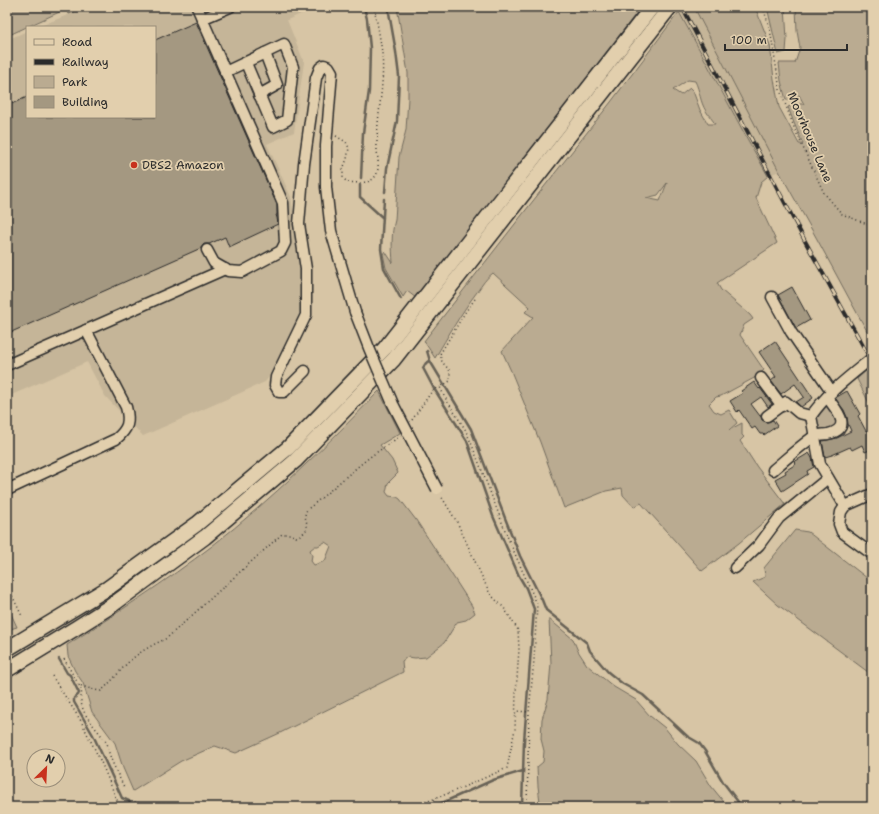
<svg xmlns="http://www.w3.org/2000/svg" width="879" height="814" viewBox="0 0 879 814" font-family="'Shantell Sans',sans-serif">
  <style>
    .built { fill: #c5b598 }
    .green { fill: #baab91; stroke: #726b5e; fill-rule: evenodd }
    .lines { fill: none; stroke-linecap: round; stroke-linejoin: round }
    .stream { stroke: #686256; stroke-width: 2.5 }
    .building { fill: #a49881; stroke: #2b2b2b }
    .minor-casing { stroke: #2b2b2b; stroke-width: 13 }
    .highway-casing { stroke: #2b2b2b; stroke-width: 17 }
    .path { stroke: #2b2b2b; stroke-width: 1.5; stroke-dasharray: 1 3; stroke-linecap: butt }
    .minor { stroke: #e2cfad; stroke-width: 10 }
    .highway { stroke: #e2cfad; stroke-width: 14 }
    .rail-casing { stroke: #2b2b2b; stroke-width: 4 }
    .rail { stroke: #e2cfad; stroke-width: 2.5; stroke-dasharray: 8; stroke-linecap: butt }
    .minor-bridge-casing { stroke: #2b2b2b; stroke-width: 13; stroke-linecap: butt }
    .minor-bridge { stroke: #e2cfad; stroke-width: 10 }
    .poi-dot { fill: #c8321e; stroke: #e2cfad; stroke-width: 1.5 }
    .labels { text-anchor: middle; stroke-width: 3.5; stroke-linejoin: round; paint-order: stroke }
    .street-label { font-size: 12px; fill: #2b2b2b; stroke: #e2cfad }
    .poi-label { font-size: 12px; fill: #2b2b2b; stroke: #e2cfad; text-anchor: start }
  </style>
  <rect width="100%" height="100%" fill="#d7c5a5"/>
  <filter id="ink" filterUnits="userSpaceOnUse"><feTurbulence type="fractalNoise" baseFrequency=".025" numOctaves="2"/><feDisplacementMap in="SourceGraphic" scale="8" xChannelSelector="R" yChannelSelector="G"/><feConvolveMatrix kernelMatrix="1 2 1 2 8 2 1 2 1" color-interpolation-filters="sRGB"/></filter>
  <g filter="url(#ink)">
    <g class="built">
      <path d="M87,7H317L287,20L304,62L294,132L267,144L291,197L302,263L304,292L301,318L273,372L265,382L143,436L105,396L87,362L7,397V40L27,31V117H155V27H38Z"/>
      <path d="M677,7H694L779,171L768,176L745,137L719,85Z"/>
    </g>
    <g class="green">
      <path d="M7,7H87L69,14L66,9L7,36Z"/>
      <path d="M397,7H641L512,175L416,298L407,291L403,297L386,268L383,254L385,251L393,263C392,248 391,234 395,220L399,157L406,130L408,98V73Z"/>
      <path d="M694,7H755L770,45L774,79L779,107L799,144H803L794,123L788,107L795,104H804L799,95L793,100H786L781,81L779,63H795L800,48L797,31L796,7H872V340L857,313L817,239L779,171Z"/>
      <path d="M767,7H785L787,39L786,52L778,54Z"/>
      <path d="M679,12C709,66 737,122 768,176L761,182L756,198L777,243L717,283L721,290L750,315L753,319L744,325L740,335L764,370L756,377L721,396L716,397L709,404L714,411L721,414L729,410L737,423L729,430L742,423V435L744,437L740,441L757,467L785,504L739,543L702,571L641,503L634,507L623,495L622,488L606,491L564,508L540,442L511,371L502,351L533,317L525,312L530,307L493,273C486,278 482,285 477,292C461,313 448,336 435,358L424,341L529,206L611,102ZM688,80L695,81C700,91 700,102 706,111C709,116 713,120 715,124H708L700,110L693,91L690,88L681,95L673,90ZM667,183L660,201L646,198L658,195Z"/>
      <path d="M871,366L872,367V409L857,379Z"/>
      <path d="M379,391L400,433L380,445L392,460L398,473L388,483L386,492L389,496L397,497L400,499L416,520L443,561L472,606L475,613L466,620L457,622L444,643L426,657L415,658L407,657L402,661L403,672L280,733L236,753L215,746L181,761L133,791L123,768L115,743L92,712L83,683L75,671L68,656L67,645C116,614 165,582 212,546C272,499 326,446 379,391ZM325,542L331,546L325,561L314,565L311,561L312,555L310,550L315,546H318Z"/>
      <path d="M826,405C835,406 836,418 838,425L818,433L816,413Z"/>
      <path d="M795,530L808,532L872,582V675L778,605L753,582L765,577L764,568Z"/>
      <path d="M7,605L17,627L7,630Z"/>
      <path d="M549,619L573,639L578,651L587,665L614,687L636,700L650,716L665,728L678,744L696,761L711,786L728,807H540V802L538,786L537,767L543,762L544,751L541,739L542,719L548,699L551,663Z"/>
    </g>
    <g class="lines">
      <g class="stream">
        <path d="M361,178L363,133L369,91L370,48L367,19L364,7"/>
        <path d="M360,185V197L383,218"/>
        <path d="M385,192L387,168L397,121L399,76L396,52L388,7"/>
        <path d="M384,199L381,249L384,268L401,299"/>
        <path d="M427,351L430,361L471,429L505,518L520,556L542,600L546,610L587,643L590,651L608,672L623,684L643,695L687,736L699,743L705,751L723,782L742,807"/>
        <path d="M430,361L426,363L423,368L433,387L467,441L493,516L519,576L526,588L534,609L524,741L522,807"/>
        <path d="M59,659L67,673L70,675L79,693L78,695L74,698V702L93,735L122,798L129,801L132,807"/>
        <path d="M433,807L493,780L523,771"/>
      </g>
    </g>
    <g class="building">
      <path d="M196,22L277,205V215H276L277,218L278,224L229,247L225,237L209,244H204L201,248L7,334V106L27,97V117H155V40Z"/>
      <path d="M792,287L810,320L796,328L778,295Z"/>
      <path d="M775,341L813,398L801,407L796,402L804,397L795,384L781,394L771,381L776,377L759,352Z"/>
      <path d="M754,382L759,389L760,388L772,404L768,407L761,397L751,404L760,416H761L762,420L767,422L773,420L777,426L764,435L763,434H760L755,427L752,429L739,410L737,412L730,401L743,393L741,391Z"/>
      <path d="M847,391L860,414L858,416L866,431L869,429L872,435V449L865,452L862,445L852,450L850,447L832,455L825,457L822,441L837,438L851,431L848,424L847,417L844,410L835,398Z"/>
      <path d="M809,453L812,458L814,467L807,471L808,474L782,491L775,479L786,473L785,471L796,464L794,462Z"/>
    </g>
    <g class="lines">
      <defs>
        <g id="minor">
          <path d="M197,7L283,203L285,243L281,251L242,272L228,271L214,263L207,250"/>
          <path d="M202,19L230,7"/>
          <path d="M225,72L284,44L293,67L287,120L273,127L246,63"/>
          <path d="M259,95L277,85L265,53"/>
          <path d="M772,297L791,332L832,392"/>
          <path d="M872,358C850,376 827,393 811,416L820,464L845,506L872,494"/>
          <path d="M7,365L225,269"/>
          <path d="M305,371L284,392H279L275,385L276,377L306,315V269L299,224L304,164L316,78L320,68L324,65L329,67L332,72L326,146V187L331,231L355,312"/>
          <path d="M761,378L782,406"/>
          <path d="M767,416L786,402L799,413L811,416"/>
          <path d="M773,470C786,459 799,447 813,437C817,434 823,435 828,434C854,428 836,410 827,397"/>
          <path d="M7,490L116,439C128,429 130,422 126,407L86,330"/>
          <path d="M845,506L841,512L839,524L842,532L872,554"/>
          <path d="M735,568L759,545L779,518L828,478"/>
        </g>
        <g id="highway">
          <path d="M7,649L108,588L197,524L288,448L385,348L652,7"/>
          <path d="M7,670L76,628L111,606L205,537L295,461L394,359L670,7"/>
        </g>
      </defs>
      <use href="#minor" class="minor-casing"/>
      <use href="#highway" class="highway-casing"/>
      <g class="path">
        <path d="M763,7L770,29L780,90L795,130L824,193L842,214L872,226"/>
        <path d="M336,136L346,142L349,148L347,159L343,169V178L347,182C356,183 368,184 374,178C380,172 378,159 377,151C376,118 385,86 382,53C380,37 377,22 374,7"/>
        <path d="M475,299L466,311L440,354L442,362L450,371V381L440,387L444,396L465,429L472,445L508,538L537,604L534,660L529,712L515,711"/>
        <path d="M412,420L432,391L440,387"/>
        <path d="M7,585L22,616"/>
        <path d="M64,659L79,685L94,690L101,691C114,680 123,665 137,655C146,648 157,643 167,638L282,534H290L296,537C319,528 297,517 309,508C328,493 346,476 365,461C371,456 377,452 383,448C388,444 395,440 400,436"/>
        <path d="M52,676L81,721L101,762L120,807"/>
        <path d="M79,685L82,691C76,712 96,726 106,742C109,746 108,752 110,756C114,767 119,777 124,787"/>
        <path d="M124,807L133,804L136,801L138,803L137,807"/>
        <path d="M410,807C443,797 475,782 507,768L515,729L516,693L519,649L518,630L504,608L490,594L457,522L441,496"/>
        <path d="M527,807L529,712"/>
      </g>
      <use href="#minor" class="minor"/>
      <use href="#highway" class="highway"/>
      <defs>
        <path id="rail" d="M682,7L805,241L872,362"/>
      </defs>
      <use href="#rail" class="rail-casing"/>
      <use href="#rail" class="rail"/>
      <defs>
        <path id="minor-bridge" d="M355,312L369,348L393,404L437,489"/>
      </defs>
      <use href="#minor-bridge" class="minor-bridge-casing"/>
      <use href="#minor-bridge" class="minor-bridge"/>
    </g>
  </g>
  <circle class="poi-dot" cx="134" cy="165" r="4"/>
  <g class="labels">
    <g class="street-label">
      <text transform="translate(810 137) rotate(67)" y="4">Moorhouse Lane</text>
    </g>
    <g class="poi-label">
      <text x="142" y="169">DBS2 Amazon</text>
    </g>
  </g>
  <rect width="879" height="814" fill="none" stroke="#e2cfad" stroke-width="24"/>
  <rect x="12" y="12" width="855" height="790" fill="none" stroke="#2b2b2b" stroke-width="1.5" filter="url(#ink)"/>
  <rect x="26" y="26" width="130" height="92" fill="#e2cfad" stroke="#998d79"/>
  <rect x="34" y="39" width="20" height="6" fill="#e2cfad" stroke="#998d79"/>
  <text x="62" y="46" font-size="12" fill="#2b2b2b">Road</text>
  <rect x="34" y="59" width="20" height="6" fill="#2b2b2b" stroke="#998d79"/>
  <text x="62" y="66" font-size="12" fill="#2b2b2b">Railway</text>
  <rect x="34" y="76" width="20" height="12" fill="#baab91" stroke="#998d79"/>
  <text x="62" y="86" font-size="12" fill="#2b2b2b">Park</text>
  <rect x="34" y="96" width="20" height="12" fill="#a49881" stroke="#998d79"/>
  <text x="62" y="106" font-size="12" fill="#2b2b2b">Building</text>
  <g transform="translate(46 768) rotate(24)"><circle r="19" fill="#e2cfad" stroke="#998d79"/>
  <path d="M0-3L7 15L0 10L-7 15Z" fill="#c8321e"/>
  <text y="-6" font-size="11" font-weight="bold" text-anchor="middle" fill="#2b2b2b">N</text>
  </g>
  <path d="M725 44v6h122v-6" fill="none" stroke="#2b2b2b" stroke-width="2"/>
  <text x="731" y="44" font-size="12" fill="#2b2b2b" stroke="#e2cfad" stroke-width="3" paint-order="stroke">100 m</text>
</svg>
